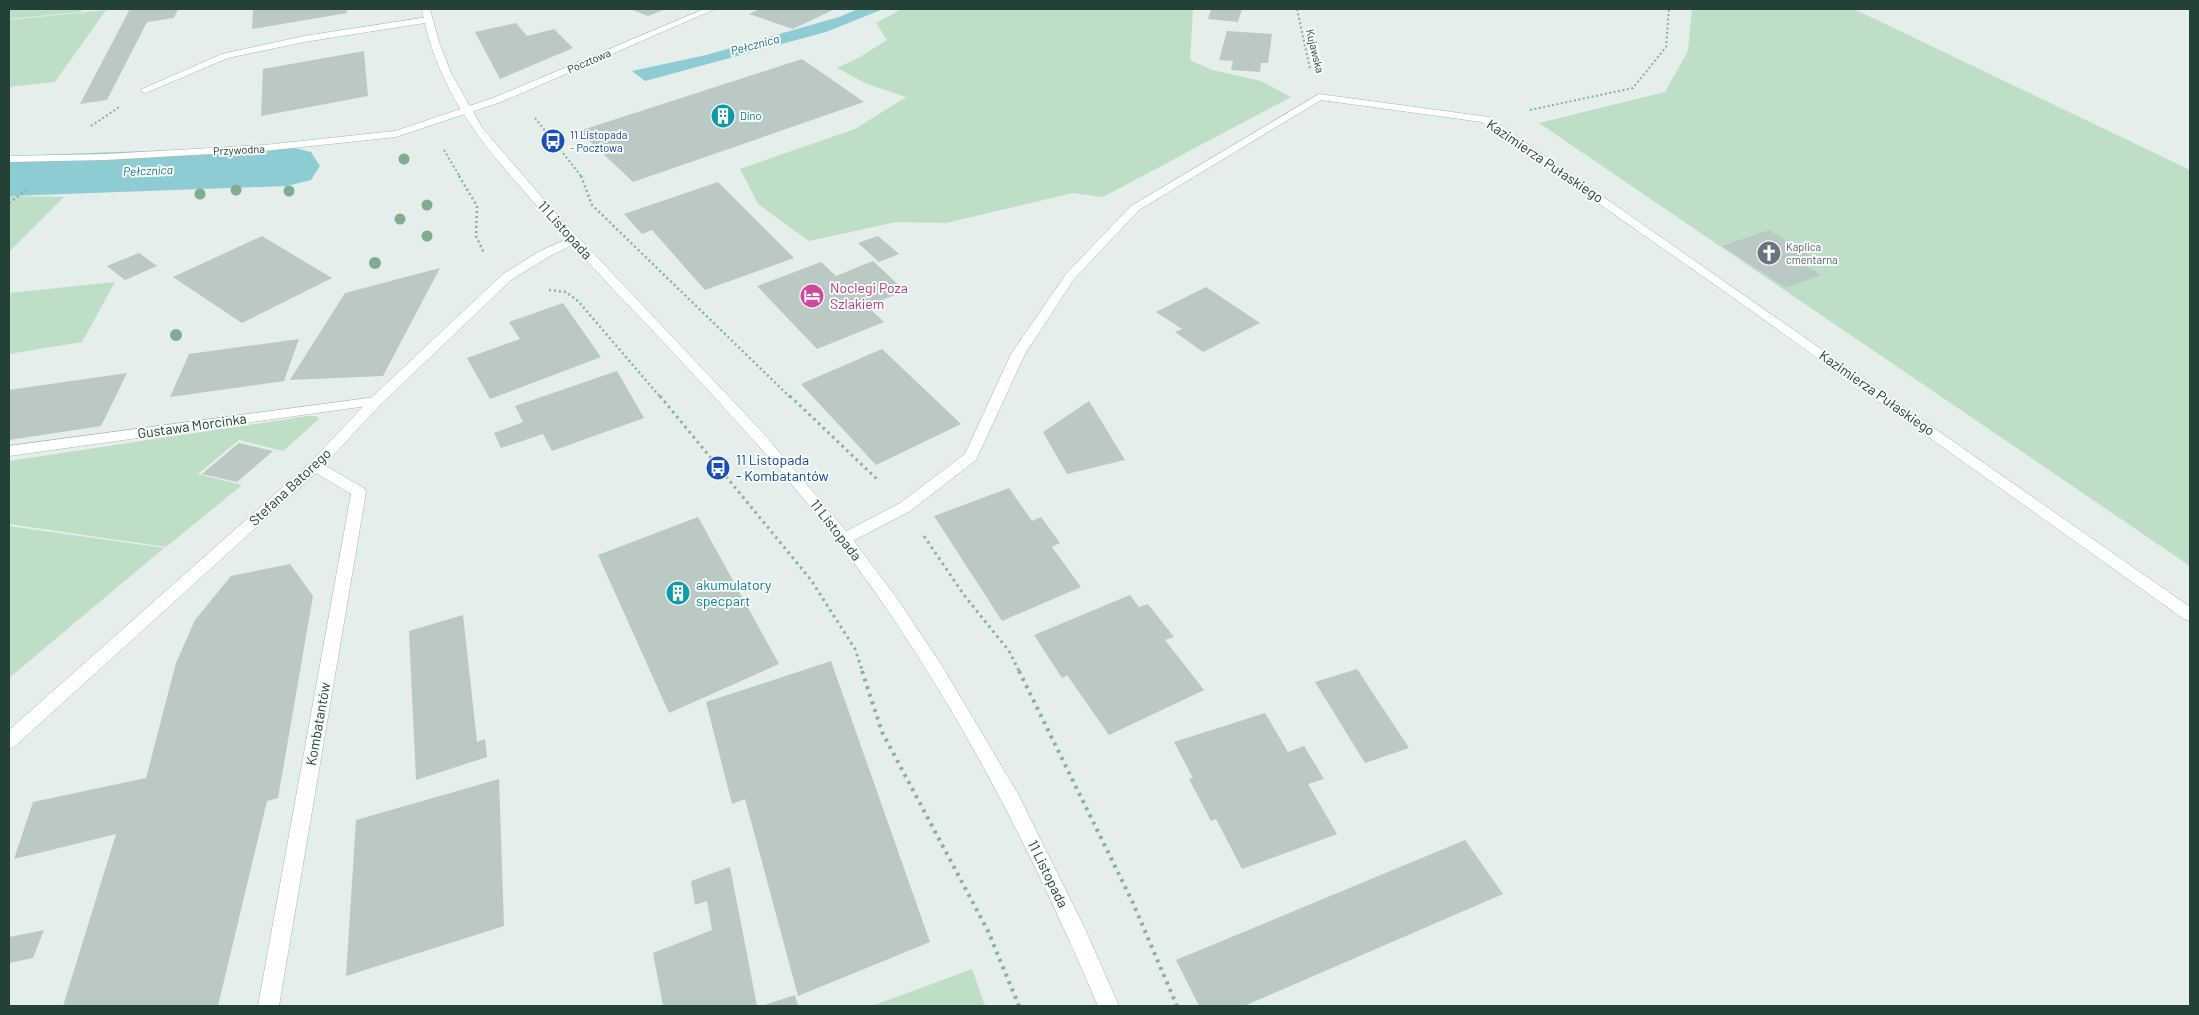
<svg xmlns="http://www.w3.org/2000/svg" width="2199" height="1015" viewBox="0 0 2199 1015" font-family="Barlow,sans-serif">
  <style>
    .green { fill: #bedfc5 }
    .water { fill: #8eccd3 }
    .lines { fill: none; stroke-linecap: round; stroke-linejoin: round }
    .river { fill: #8eccd3; fill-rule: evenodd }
    .building { fill: #bac9c3 }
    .service-casing { stroke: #a7b7b1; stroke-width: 1 }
    .minor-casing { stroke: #a7b7b1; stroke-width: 1 }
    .secondary-casing { stroke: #a3bab1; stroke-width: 1 }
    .path-far3 { stroke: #86b2a1; stroke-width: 2; stroke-dasharray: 2 2.5; stroke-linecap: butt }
    .path-far2 { stroke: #86b2a1; stroke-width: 2.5; stroke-dasharray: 2 3; stroke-linecap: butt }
    .path-far1 { stroke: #86b2a1; stroke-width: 3; stroke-dasharray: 2.5 4; stroke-linecap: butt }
    .path { stroke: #86b2a1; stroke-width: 4; stroke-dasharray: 3 5; stroke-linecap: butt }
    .service { fill: #fff; fill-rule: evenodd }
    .minor { fill: #fff; fill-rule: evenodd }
    .secondary { fill: #fff; fill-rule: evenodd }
    .tree { fill: #80ad90 }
    .labels { text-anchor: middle; stroke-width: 4; stroke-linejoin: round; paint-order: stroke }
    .far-street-label { font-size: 11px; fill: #244137; stroke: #f6faf8 }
    .far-culture-label { font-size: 11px; fill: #0d838f; stroke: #f6faf8; text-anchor: start }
    .far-transit-label { font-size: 11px; fill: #164399; stroke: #f6faf8; text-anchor: start }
    .far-worship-label { font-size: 11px; fill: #5b616d; stroke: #f6faf8; text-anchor: start }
    .far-water-label { font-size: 12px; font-style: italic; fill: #1d737e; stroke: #f6faf8 }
    .street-label { font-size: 14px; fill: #244137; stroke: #f6faf8 }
    .hotel-label { font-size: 14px; fill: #b23c85; stroke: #f6faf8; text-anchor: start }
    .transit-label { font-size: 14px; fill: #164399; stroke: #f6faf8; text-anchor: start }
    .culture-label { font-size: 14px; fill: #0d838f; stroke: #f6faf8; text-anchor: start }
  </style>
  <rect width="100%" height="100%" fill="#e5eeea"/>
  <g class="green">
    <path d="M9,9H85L80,12L9,19Z"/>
    <path d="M902,9H1193L1190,60L1212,70L1261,81L1291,97L1103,197L1073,193L946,223L896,222L809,241L758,204L740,169L855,129L906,97L867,84L837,68L860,57L887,40L876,23Z"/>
    <path d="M1692,9H1854L2190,170V566L1539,123L1665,92L1688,51Z"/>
    <path d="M106,10L55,82L9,87V20Z"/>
    <path d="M9,196L64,197L9,252Z"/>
    <path d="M115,282L82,342L9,354V293Z"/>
    <path d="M308,416H316L319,419L283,451L239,440L198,474L242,485L166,547L9,524V482L11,478H9V461Z"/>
    <path d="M9,526L164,548L9,678Z"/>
    <path d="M972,969L985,1006H872Z"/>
  </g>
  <path class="water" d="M858,9H883L826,32L645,81L632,71L706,55L839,17Z"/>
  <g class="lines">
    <path class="river" d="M287,146L311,152L320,166L311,180L287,186L9,196V156Z"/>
  </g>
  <g class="building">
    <path d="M130,9H178L174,18L147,22L107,100L80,104Z"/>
    <path d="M253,9H346L347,13L252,29Z"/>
    <path d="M630,9H666L648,16Z"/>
    <path d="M760,9H835L793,29L749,14Z"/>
    <path d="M1211,9H1242L1238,22L1208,19Z"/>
    <path d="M516,23L527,36L554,29L573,48L500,79L475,32Z"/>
    <path d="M1227,31L1272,34L1268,63H1261L1260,72L1231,70L1233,61L1219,60Z"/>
    <path d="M364,51L368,96L261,116L263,69Z"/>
    <path d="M802,59L864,102L633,182L579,131Z"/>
    <path d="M718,182L794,258L705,290L652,230L642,234L624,214Z"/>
    <path d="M1769,230L1816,259L1803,264L1821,275L1786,288L1722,246Z"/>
    <path d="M262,236L332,278L242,323L173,277Z"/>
    <path d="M878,236L899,254L879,262L858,243Z"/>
    <path d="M139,253L157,266L125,280L107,266Z"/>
    <path d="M873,261L905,291L867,306L884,322L817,349L757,286L821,262L836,276Z"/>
    <path d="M440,268L383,376L290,380L345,293Z"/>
    <path d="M1206,287L1260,323L1203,352L1175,332L1182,329L1156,312Z"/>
    <path d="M563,303L601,357L490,399L467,358L520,339L509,322Z"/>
    <path d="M299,339L284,381L170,397L189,354Z"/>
    <path d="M882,349L961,424L876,465L801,384Z"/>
    <path d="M617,371L644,418L552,451L543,434L501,448L494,433L523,422L515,406Z"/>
    <path d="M127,373L101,426L9,440V390Z"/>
    <path d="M1089,401L1125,460L1067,474L1043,432Z"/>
    <path d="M239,443L273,451L237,482L202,474Z"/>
    <path d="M1009,488L1032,521L1041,517L1060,543L1052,547L1081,587L1002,621L934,516Z"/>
    <path d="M698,517L779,664L669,713L598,555Z"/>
    <path d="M290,564L313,596L278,798L267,801L218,1006H63L116,834L14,859L33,802L146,778L176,663L195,620L231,576Z"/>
    <path d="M1130,595L1139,607L1148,604L1174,637L1165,640L1204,690L1109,735L1067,675L1062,678L1034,635Z"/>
    <path d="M463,615L477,742L485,739L487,757L416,780L409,631Z"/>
    <path d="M831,661L930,942L798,996L745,799L732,804L706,702Z"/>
    <path d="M1357,669L1409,748L1365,763L1315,682Z"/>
    <path d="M1265,713L1288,752L1304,746L1324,779L1308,784L1337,834L1242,869L1216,819L1211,821L1189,779L1193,778L1174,742Z"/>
    <path d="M499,779L504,926L346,976L356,820Z"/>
    <path d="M1465,840L1503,894L1244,1006H1199L1176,960Z"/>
    <path d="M730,867L757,1006H663L653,953L712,930L707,901L695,905L691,881Z"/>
    <path d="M44,930L33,958L9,963V937Z"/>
    <path d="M795,995L798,1006H761Z"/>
  </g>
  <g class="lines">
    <defs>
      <g id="service">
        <path d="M428,17L431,18V22L304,42L228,58L148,92L145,93L140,90L222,54L304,36Z"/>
        <path d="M376,397L381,398L383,401L381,404L9,456V446Z"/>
      </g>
      <g id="minor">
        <path d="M704,9H715L501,102L396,137L264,151L105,160L9,162V156L105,154L264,145L395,131L493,98Z"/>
        <path d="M1319,94L1489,117L2190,607V621L2184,619L1721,289L1482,122L1321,100L1139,210L1074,279L1025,354L976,460L910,511L849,543L844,545L839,543L836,539L839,535L900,503L965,454L1011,354L1066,274L1131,206Z"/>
        <path d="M574,236L578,238L580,240L578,242L548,257L511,280L381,404L324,465L364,488L366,492L279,1006H258L351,494L316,473L15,746L9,749V730L310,463L371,398L503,274L540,251Z"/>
      </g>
      <path id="secondary" d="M422,9H430L439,42L451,73L483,129L560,218L764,434L850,536L896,597L939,661L1018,794L1086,931L1119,1006H1098C1029,844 947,684 839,543C782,469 718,400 654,332C614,290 575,249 537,206C483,145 437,92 422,9Z"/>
    </defs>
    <use href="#service" class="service-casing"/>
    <use href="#minor" class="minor-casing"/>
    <use href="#secondary" class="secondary-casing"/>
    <g class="path-far3">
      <path d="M1297,9L1310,69"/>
      <path d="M1530,110L1633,88L1666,47L1669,9"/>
      <path d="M535,118L582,177"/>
      <path d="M91,126L121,106"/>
      <path d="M444,150L460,177"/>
    </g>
    <g class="path-far2">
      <path d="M459,176L477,206L476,236L484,253"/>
      <path d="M581,176L592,205L791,398"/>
      <path d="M9,203L26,190"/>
      <path d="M549,290L566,292L578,301L661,398"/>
    </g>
    <g class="path-far1">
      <path d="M660,396L811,580L855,649L863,673"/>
      <path d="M790,396L879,481"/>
      <path d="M924,536L964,595L1009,651L1020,673"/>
    </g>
    <g class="path">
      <path d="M862,671L882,732L988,931L1019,1006"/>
      <path d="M1019,671L1133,903L1177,1006"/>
    </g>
    <use href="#service" class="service"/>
    <use href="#minor" class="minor"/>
    <use href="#secondary" class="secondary"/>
  </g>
  <g class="tree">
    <circle cx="404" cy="159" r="5.5"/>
    <circle cx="236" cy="190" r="5.5"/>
    <circle cx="289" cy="191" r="5.5"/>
    <circle cx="200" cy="194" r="5.5"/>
    <circle cx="427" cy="205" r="5.5"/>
    <circle cx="400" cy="219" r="5.5"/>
    <circle cx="427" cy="236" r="5.5"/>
    <circle cx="375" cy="263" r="6"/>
    <circle cx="176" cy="335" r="6"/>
  </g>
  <defs>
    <symbol id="building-disc" viewBox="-11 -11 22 22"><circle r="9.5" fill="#0f9aa8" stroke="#f6faf8"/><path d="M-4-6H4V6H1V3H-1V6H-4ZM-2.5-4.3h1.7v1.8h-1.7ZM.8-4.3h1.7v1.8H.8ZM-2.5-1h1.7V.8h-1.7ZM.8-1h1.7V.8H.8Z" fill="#fff"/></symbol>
    <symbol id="bus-disc" viewBox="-11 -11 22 22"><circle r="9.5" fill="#1a4fb4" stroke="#f6faf8"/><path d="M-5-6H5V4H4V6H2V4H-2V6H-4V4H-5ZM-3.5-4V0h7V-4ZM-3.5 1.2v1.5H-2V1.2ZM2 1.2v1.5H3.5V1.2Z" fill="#fff"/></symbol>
    <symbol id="church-disc" viewBox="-11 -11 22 22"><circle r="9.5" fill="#6b7280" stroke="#f6faf8"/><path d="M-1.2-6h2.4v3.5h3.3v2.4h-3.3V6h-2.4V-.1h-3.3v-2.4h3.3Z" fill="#fff"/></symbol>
    <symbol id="hotel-disc" viewBox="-11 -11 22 22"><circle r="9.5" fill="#d1479c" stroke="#f6faf8"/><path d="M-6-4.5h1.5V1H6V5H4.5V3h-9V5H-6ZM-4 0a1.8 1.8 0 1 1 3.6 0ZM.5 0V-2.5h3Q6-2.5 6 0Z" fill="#fff"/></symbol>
  </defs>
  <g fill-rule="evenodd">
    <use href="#building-disc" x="709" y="102" width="28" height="28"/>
    <use href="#bus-disc" x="539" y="127" width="28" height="28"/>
    <use href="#church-disc" x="1755" y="239" width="28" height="28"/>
    <use href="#hotel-disc" x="798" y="282" width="28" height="28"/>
    <use href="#bus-disc" x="704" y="454" width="28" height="28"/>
    <use href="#building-disc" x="664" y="579" width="28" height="28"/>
  </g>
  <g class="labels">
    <g class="far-street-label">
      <text transform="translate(1315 51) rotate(76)" y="4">Kujawska</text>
      <text transform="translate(589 61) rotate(-23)" y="4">Pocztowa</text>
      <text transform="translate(239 150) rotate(-3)" y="4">Przywodna</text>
    </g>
    <g class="far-culture-label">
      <text x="740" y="120">Dino</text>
    </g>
    <g class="far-transit-label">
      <text x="570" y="139">11 Listopada<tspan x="570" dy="13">- Pocztowa</tspan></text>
    </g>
    <g class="far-worship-label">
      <text x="1786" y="251">Kaplica<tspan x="1786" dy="13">cmentarna</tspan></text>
    </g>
    <g class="far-water-label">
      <text transform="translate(755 45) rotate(-15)" y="4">Pełcznica</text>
      <text transform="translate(148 171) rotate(-2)" y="4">Pełcznica</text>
    </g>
    <g class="street-label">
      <text transform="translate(1545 161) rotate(34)" y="5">Kazimierza Pułaskiego</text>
      <text transform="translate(565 230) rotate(48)" y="5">11 Listopada</text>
      <text transform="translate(1877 393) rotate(35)" y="5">Kazimierza Pułaskiego</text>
      <text transform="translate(192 426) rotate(-8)" y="5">Gustawa Morcinka</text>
      <text transform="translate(290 487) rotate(-43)" y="5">Stefana Batorego</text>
      <text transform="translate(836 530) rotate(52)" y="5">11 Listopada</text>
      <text transform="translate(318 724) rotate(-80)" y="5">Kombatantów</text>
      <text transform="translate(1048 874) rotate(64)" y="5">11 Listopada</text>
    </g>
    <g class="hotel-label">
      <text x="830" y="293">Noclegi Poza<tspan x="830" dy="16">Szlakiem</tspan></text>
    </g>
    <g class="transit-label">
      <text x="736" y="465">11 Listopada<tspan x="736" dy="16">- Kombatantów</tspan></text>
    </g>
    <g class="culture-label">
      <text x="696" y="590">akumulatory<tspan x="696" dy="16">specpart</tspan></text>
    </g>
  </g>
  <rect width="2199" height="1015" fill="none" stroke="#244137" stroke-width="20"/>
</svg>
